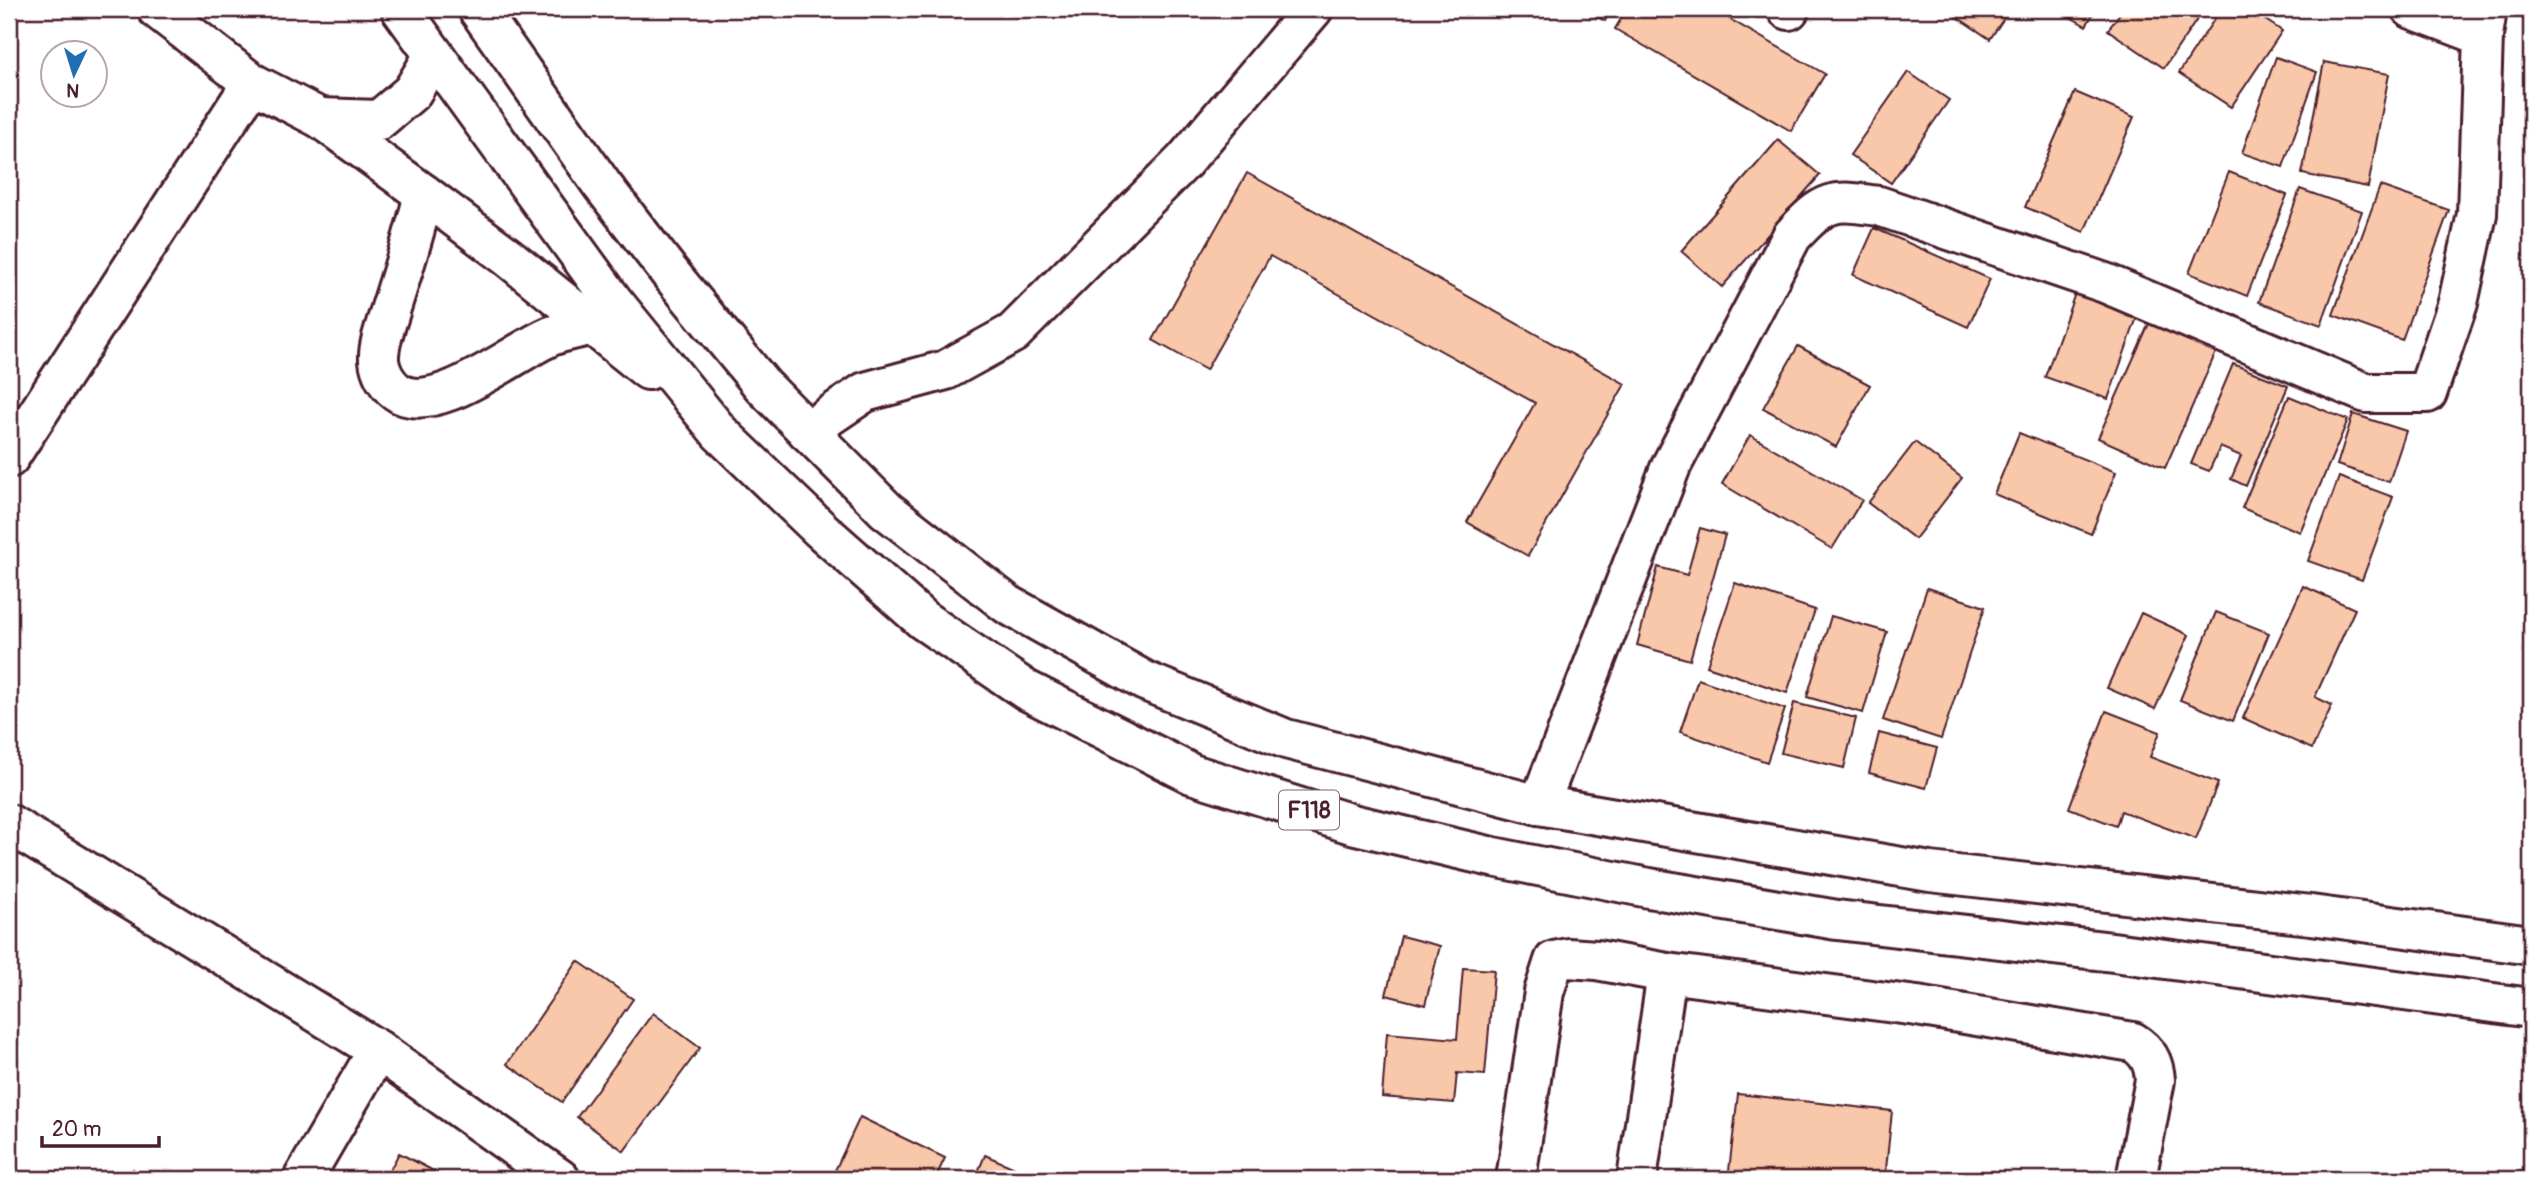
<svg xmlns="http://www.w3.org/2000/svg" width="2540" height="1188" viewBox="0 0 2540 1188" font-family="Pangolin,sans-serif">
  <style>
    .building { fill: #f9c7a9; stroke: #4a1f2b; stroke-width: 2 }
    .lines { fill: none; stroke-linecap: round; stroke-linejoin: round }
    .minor-casing { stroke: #4a1f2b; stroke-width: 44 }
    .major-casing { stroke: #4a1f2b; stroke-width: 44 }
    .minor { stroke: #fff; stroke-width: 38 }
    .major { stroke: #fff; stroke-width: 38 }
    .labels { text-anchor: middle; stroke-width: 5; stroke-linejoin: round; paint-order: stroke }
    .shield { fill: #fff; stroke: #80626b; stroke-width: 2 }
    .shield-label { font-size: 23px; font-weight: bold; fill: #4a1f2b }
  </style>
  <rect width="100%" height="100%" fill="#fff"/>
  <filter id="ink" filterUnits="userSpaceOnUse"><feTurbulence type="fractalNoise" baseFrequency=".0143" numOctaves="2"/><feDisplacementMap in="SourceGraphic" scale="14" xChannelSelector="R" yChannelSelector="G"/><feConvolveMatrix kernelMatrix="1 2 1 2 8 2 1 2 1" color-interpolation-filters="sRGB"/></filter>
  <g filter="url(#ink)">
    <g class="building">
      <path d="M1582,9H1611L1605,21Z"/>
      <path d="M1627,9H1712L1825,74L1791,131L1615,29Z"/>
      <path d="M1945,9H2010L1990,39Z"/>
      <path d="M2056,9H2096L2086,26Z"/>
      <path d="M2123,9H2204L2164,68L2108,30Z"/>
      <path d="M2221,9H2249L2282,31L2231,107L2179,73Z"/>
      <path d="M2276,57L2317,72L2283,167L2242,153Z"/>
      <path d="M2324,62L2389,74L2368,187L2302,174Z"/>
      <path d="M1908,72L1949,100L1891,183L1850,155Z"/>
      <path d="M2075,92L2134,117L2084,232L2025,207Z"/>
      <path d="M1778,140L1820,175L1722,287L1681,251Z"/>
      <path d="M2229,172L2287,195L2247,296L2189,273Z"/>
      <path d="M1247,173L1625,384L1528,556L1467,522L1535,403L1270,256L1206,370L1153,340Z"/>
      <path d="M2380,186L2449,210L2402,340L2333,315Z"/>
      <path d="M2300,189L2362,211L2321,325L2259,302Z"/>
      <path d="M1874,228L1990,279L1968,327L1853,275Z"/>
      <path d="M2078,285L2141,306L2108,399L2045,377Z"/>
      <path d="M2150,321L2217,350L2165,468L2098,438Z"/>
      <path d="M1798,346L1870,385L1836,447L1763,408Z"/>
      <path d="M2233,364L2288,386L2246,486L2231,479L2241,456L2220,447L2209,471L2191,464Z"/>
      <path d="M2289,396L2348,420L2300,532L2242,508Z"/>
      <path d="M2353,414L2406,431L2389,482L2337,465Z"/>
      <path d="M2019,433L2116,472L2091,534L1994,494Z"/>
      <path d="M1750,435L1862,500L1832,549L1722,484Z"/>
      <path d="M1915,442L1962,478L1915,539L1868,503Z"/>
      <path d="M2339,477L2393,497L2362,580L2308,561Z"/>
      <path d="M1700,528L1725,535L1690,660L1637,645L1658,567L1687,575Z"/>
      <path d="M1735,583L1815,610L1787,693L1707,666Z"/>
      <path d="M2303,586L2355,609L2315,697L2332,705L2312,749L2243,718Z"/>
      <path d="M1927,588L1985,607L1941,739L1883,720Z"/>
      <path d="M2216,612L2269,633L2233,721L2180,700Z"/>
      <path d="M2141,613L2189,635L2155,709L2107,688Z"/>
      <path d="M1831,616L1887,632L1863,713L1807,697Z"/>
      <path d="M1698,679L1785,709L1767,762L1680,732Z"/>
      <path d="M1794,703L1856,718L1844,768L1781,753Z"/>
      <path d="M2106,711L2160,732L2150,757L2218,783L2196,839L2121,811L2116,826L2069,808Z"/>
      <path d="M1879,733L1937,748L1926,788L1869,773Z"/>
      <path d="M1401,936L1440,946L1425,1005L1386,995Z"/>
      <path d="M578,961L633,999L562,1102L507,1064Z"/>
      <path d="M1463,968L1494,970L1485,1075L1457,1073L1454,1103L1382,1097L1387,1033L1457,1039Z"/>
      <path d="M653,1013L700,1048L624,1151L577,1117Z"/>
      <path d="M1738,1094L1892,1111L1885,1179H1728Z"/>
      <path d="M860,1117L945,1158L935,1179H831Z"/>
      <path d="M399,1153L449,1179H385Z"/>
      <path d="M985,1155L1040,1179H975Z"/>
      <path d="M133,1169L151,1179H128Z"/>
    </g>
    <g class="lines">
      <defs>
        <g id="minor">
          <path d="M1787,9L1789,10"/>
          <path d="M2412,9L2483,36"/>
          <path d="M424,194C415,233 403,270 391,308C387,323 378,343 379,360C380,372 387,384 396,391C433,419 513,352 551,336C564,331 578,329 592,325"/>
          <path d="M807,431L865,392L946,370L1013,333L1184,161L1313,9"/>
          <path d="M9,458L252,83"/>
          <path d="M1539,805L1671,466L1792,236C1825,200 1832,199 1879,206L2105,283L2366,393H2427L2458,303L2477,214L2483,36L2487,9"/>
          <path d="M9,824L378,1050L560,1179"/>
          <path d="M303,1179L378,1050"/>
          <path d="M1516,1179L1544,992L1554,961L1568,958L1597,960L1667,973L1917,1006L2133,1042C2148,1051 2154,1063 2155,1080L2136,1179"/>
          <path d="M1637,1179L1667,973"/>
        </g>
        <g id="major">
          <path d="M157,9L252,83L320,118L424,194L508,257L648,370"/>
          <path d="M401,9L612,300L720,433L820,529L923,620L1026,690L1192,774L1352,824L1488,856L1649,888L1837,920L2113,952L2531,1008"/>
          <path d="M478,9L602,185L670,273L763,386L886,510L1007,604L1145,681L1286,739L1539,805L1930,872L2311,915L2531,945"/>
          <path d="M320,118L379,120L412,92L433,57"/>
        </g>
      </defs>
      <use href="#minor" class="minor-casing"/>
      <use href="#major" class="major-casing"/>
      <use href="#minor" class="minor"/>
      <use href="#major" class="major"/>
    </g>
  </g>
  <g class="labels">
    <rect class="shield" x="1279" y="790.5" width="60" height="39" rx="5"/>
    <g class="shield-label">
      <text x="1309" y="818">F118</text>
    </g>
  </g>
  <rect width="2540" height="1188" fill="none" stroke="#fff" stroke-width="35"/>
  <rect x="18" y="18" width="2505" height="1153" fill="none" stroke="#4a1f2b" stroke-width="2.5" filter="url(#ink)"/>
  <g transform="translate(74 74) rotate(184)"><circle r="33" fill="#ffffff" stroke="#b7a5aa" stroke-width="2"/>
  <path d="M0-5L12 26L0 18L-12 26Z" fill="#1f6fb2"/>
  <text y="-10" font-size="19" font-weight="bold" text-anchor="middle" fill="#4a1f2b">N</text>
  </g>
  <path d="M42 1136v10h117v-10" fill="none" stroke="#4a1f2b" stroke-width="3.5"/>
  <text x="52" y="1136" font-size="21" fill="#4a1f2b" stroke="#ffffff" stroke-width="5" paint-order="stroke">20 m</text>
</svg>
